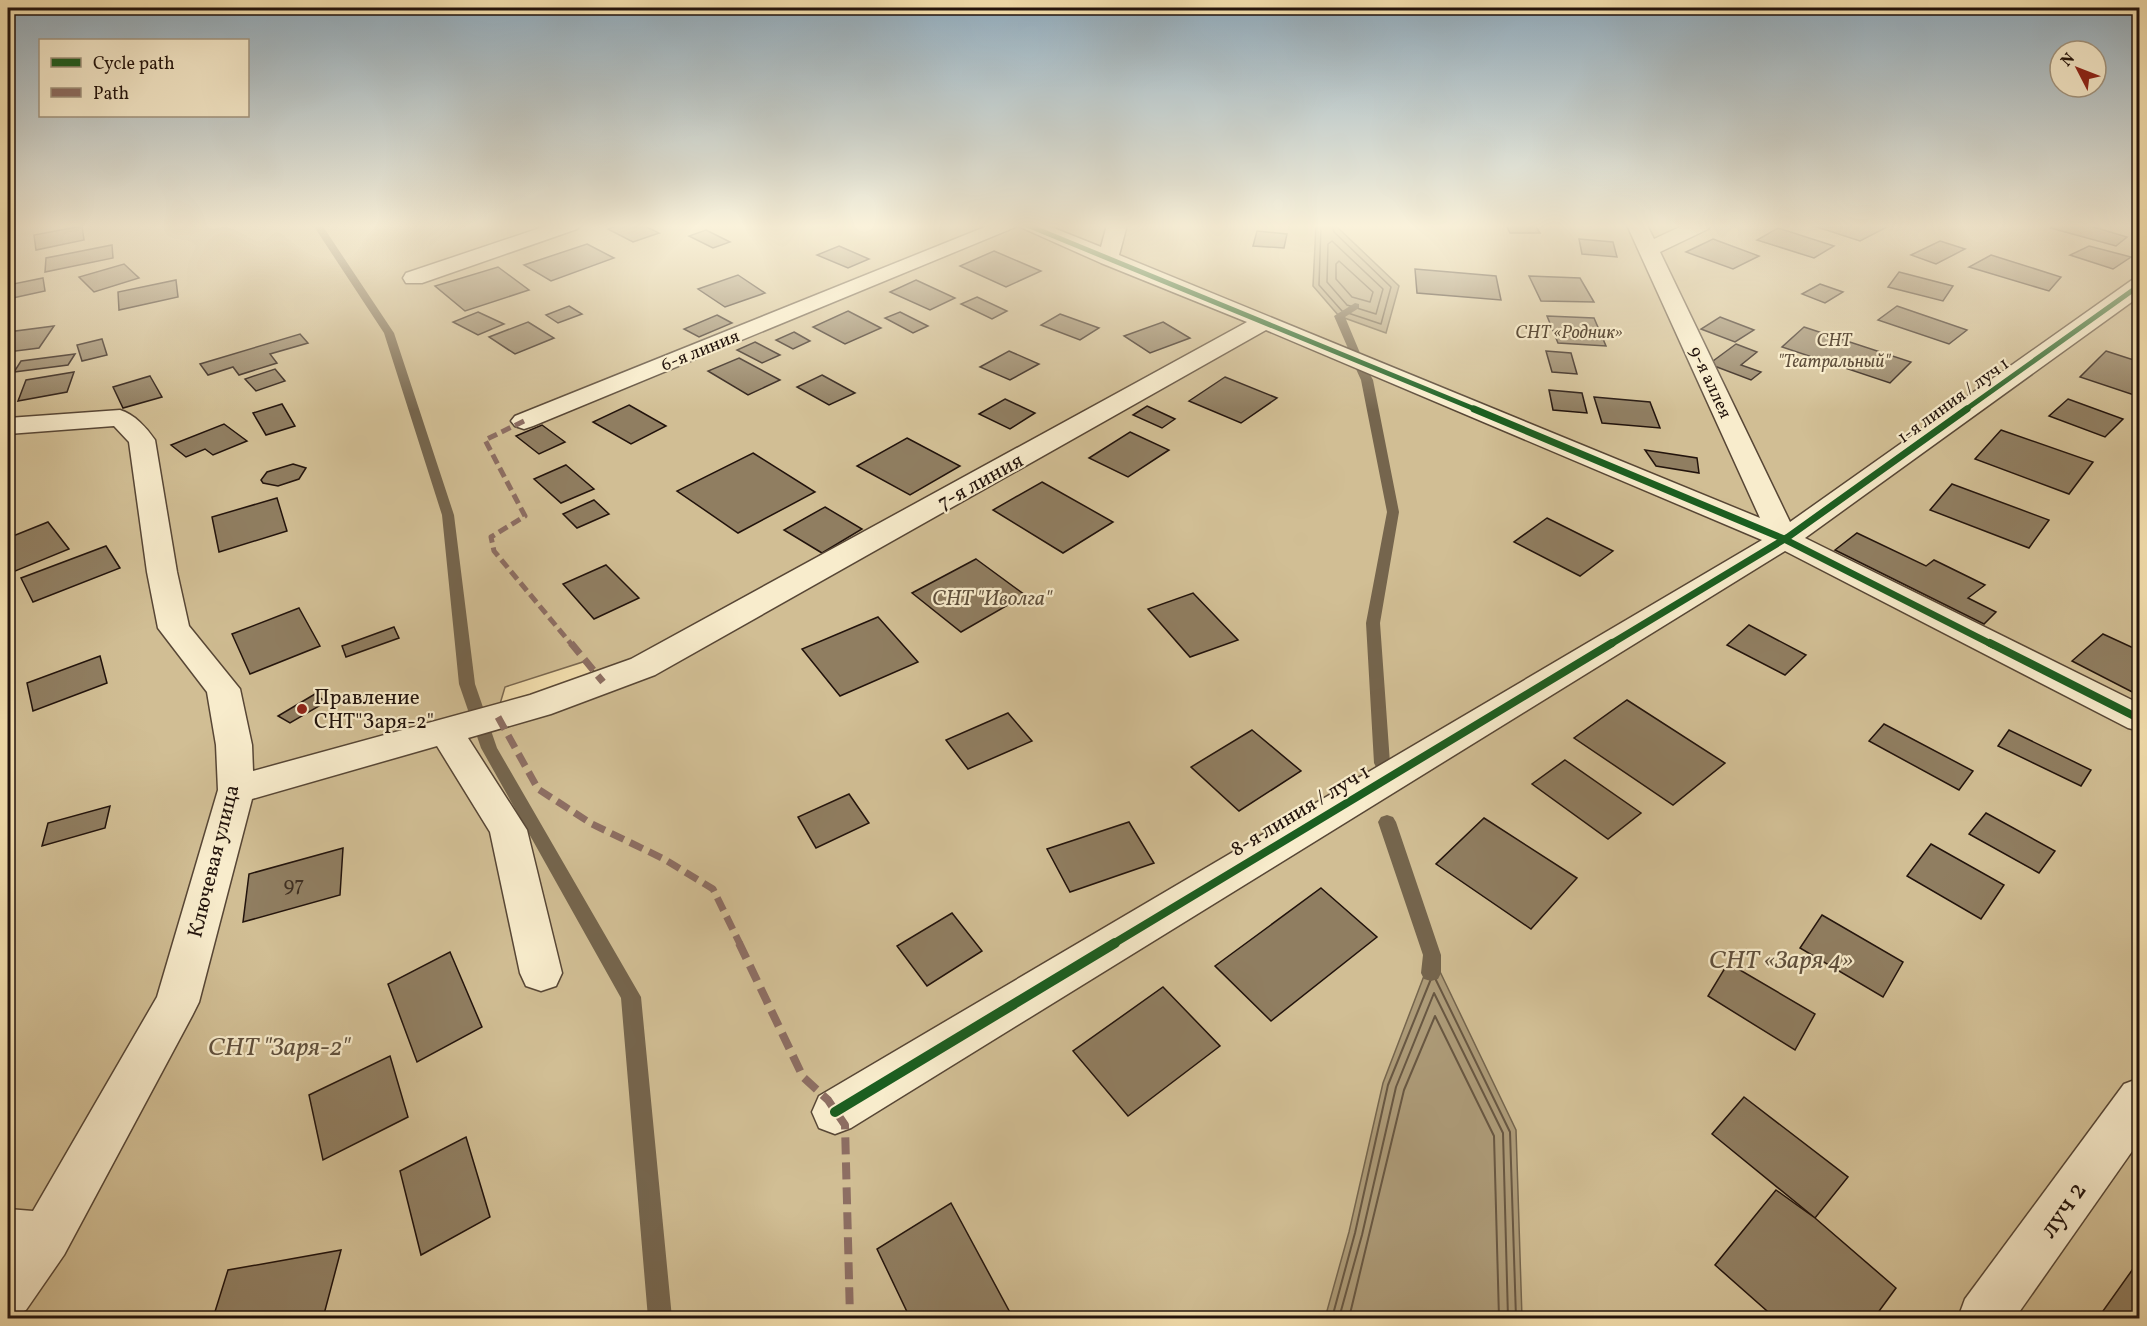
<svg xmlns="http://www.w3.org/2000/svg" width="2147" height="1326" viewBox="0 0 2147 1326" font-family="Vollkorn,serif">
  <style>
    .green { fill: #d1be94; stroke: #7a6850; stroke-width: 1.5; fill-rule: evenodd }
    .water { fill: #ad9b78; stroke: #75654d; stroke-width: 1.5 }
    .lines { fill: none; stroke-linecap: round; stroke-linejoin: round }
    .shore-far1 { stroke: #685742; stroke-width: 1.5 }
    .shore { stroke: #685742; stroke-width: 2 }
    .stream { fill: #75654d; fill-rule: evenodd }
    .building { fill: #907e61; stroke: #22130c; stroke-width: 1.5 }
    .street-casing { stroke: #574635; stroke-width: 3 }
    .street { fill: #f8eccc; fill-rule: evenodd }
    .quiet-far2 { stroke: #8d6e63; stroke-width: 5; stroke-dasharray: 10 5; stroke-linecap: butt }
    .quiet-far1 { stroke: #8d6e63; stroke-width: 7; stroke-dasharray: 14 7; stroke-linecap: butt }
    .quiet { stroke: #8d6e63; stroke-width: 8; stroke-dasharray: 17 8; stroke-linecap: butt }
    .cycleway-far3-casing { stroke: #f8eccc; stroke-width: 8 }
    .cycleway-far2-casing { stroke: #f8eccc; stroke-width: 10 }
    .cycleway-far1-casing { stroke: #f8eccc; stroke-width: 12 }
    .cycleway-casing { stroke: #f8eccc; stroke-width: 14 }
    .cycleway-far3 { stroke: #1b5e20; stroke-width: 5 }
    .cycleway-far2 { stroke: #1b5e20; stroke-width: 7 }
    .cycleway-far1 { stroke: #1b5e20; stroke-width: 8 }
    .cycleway { stroke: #1b5e20; stroke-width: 10 }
    .poi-dot { fill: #8f2418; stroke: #f8eccc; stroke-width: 2 }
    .labels { text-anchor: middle; stroke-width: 4.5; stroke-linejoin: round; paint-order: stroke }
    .far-park-label { font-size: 18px; font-style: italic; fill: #5f4f3c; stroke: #f8eccc }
    .far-street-label { font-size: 18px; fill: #22130c; stroke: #f8eccc }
    .street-label { font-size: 21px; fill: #22130c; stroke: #f8eccc }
    .park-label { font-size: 21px; font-style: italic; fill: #5f4f3c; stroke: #f8eccc }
    .poi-label { font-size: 21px; fill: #22130c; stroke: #f8eccc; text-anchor: start }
    .near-number-label { font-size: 21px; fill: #3e2e21 }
    .near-park-label { font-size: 26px; font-style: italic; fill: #5f4f3c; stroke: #f8eccc }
    .near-street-label { font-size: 26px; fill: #22130c; stroke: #f8eccc }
  </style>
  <rect width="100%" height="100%" fill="#f5e1b0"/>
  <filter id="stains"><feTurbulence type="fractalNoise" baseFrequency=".00333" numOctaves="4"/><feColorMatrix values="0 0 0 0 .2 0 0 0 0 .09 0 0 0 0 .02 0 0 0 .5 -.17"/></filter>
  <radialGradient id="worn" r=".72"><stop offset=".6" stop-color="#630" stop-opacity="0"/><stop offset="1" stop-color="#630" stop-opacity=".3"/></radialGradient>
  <path class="green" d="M8,225H2139V1318H8ZM586,661L602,682L500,704L505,687Z"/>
  <g class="water">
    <path d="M1316,225H1335L1399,286L1386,333L1339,316L1313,286Z"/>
    <path d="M1432,955L1516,1130L1522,1318H1325L1349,1232L1383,1083Z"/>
  </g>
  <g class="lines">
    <g class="shore-far1">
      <path d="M1321,225L1319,285L1342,311L1381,324L1391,287L1334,232L1332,225"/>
      <path d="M1332,241L1383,289L1376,314L1347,305L1327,282L1328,244Z"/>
      <path d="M1339,261L1373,292L1370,302L1352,297L1336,279V264Z"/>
    </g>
    <g class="shore">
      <path d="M1332,1318L1355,1233L1388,1085L1433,974L1510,1132L1516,1318"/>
      <path d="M1339,1318L1362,1235L1396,1087L1434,993L1503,1133L1508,1318"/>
      <path d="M1349,1318L1404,1090L1435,1016L1494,1136L1499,1318"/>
    </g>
    <g class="stream">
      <path d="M313,225H322L394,333L454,515L475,684L497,748L641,997L672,1318H648L621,998L481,748L459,684L442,515L384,333Z"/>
      <path d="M1355,303L1359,304V308L1345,317L1360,353L1355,356L1350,353L1334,316Z"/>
      <path d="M1362,366L1366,367L1373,380L1399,512L1380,623L1390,763L1388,767H1376L1374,763L1366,623L1387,512L1361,380L1356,369Z"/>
      <path d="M1387,815L1393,817L1396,822L1441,955V973L1438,979L1431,981L1424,979L1421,973L1423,955L1378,822L1381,817Z"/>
    </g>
  </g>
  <g class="building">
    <path d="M619,225H643L659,233L633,242L608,229Z"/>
    <path d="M1506,225H1535L1540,233H1510Z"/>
    <path d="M1811,225H1883L1887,227L1860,241Z"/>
    <path d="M2054,225H2087L2127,237L2116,246L2051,228Z"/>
    <path d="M82,226L84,240L36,250L34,235Z"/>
    <path d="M1778,228L1834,246L1814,258L1757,240Z"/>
    <path d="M706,230L730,242L713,248L689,236Z"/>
    <path d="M1257,231L1287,234L1284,248L1253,246Z"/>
    <path d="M1579,239L1613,242L1617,257L1582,254Z"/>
    <path d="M1713,239L1759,256L1733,269L1686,252Z"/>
    <path d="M1940,241L1965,249L1936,264L1911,255Z"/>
    <path d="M587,244L614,258L551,281L524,265Z"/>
    <path d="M112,245L113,258L45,272L46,258Z"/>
    <path d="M839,246L869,259L848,268L817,255Z"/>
    <path d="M2089,246L2131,257L2113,269L2070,255Z"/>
    <path d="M994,251L1041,271L1006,287L960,266Z"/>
    <path d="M1991,255L2061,277L2049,291L1969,267Z"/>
    <path d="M124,264L139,278L94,292L79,277Z"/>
    <path d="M498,267L529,290L465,311L435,286Z"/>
    <path d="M1415,269L1496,276L1501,300L1417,293Z"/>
    <path d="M1899,272L1953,286L1943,301L1888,287Z"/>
    <path d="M738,275L765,293L725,307L698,289Z"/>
    <path d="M1529,276L1580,278L1594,302L1541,301Z"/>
    <path d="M43,278L45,291L8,299V285Z"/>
    <path d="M176,280L178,297L119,310L118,292Z"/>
    <path d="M916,280L955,298L930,310L890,292Z"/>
    <path d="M1820,284L1843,292L1825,303L1802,294Z"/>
    <path d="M977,297L1007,311L992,319L961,304Z"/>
    <path d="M569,306L582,314L558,323L546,315Z"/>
    <path d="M1897,306L1967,330L1949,344L1878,320Z"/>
    <path d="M848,311L881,328L845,344L813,327Z"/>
    <path d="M478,312L504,324L478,335L453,322Z"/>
    <path d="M900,312L928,326L913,333L885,318Z"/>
    <path d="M1060,314L1099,328L1080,340L1041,325Z"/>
    <path d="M717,315L732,323L699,337L684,329Z"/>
    <path d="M1547,316L1594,318L1606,346L1558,343Z"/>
    <path d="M1720,317L1754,330L1735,342L1701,329Z"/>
    <path d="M528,322L554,338L515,354L489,337Z"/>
    <path d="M1163,322L1190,338L1150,353L1124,336Z"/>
    <path d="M54,326L39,348L8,352V332Z"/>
    <path d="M1804,327L1911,362L1890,383L1782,347Z"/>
    <path d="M794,332L810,341L793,349L776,340Z"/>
    <path d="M300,334L308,343L270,354L277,363L239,375L233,367L208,375L200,364Z"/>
    <path d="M102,339L107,355L82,361L77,345Z"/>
    <path d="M755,342L780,355L762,363L737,350Z"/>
    <path d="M1736,344L1757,352L1741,365L1761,372L1751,380L1709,364Z"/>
    <path d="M1009,351L1039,364L1010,380L980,367Z"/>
    <path d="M1546,351L1571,353L1577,374L1552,372Z"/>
    <path d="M2106,351L2140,362V370L2133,377L2140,379V397L2080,377Z"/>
    <path d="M75,354L68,365L14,372L21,361Z"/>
    <path d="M739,358L780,380L748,395L708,371Z"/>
    <path d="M275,369L285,381L256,391L245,379Z"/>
    <path d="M74,372L67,392L18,401L26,380Z"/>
    <path d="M822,375L855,393L829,405L797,387Z"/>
    <path d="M150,376L162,397L123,408L113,387Z"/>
    <path d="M1225,377L1277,398L1241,423L1189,401Z"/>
    <path d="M1549,390L1582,393L1587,413L1553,410Z"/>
    <path d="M1594,397L1650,402L1660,428L1602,423Z"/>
    <path d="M1005,399L1035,413L1010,429L979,414Z"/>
    <path d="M2068,399L2123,419L2105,437L2049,416Z"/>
    <path d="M282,404L295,426L266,435L253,413Z"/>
    <path d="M629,405L666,426L631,444L593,422Z"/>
    <path d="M1147,406L1175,419L1162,428L1133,415Z"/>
    <path d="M224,424L247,441L213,455L205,449L186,457L171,445Z"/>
    <path d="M542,425L565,442L539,454L516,436Z"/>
    <path d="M2001,430L2093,462L2069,494L1975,459Z"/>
    <path d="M1130,432L1169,450L1128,477L1089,458Z"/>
    <path d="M907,438L960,466L910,495L857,466Z"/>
    <path d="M1645,450L1697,458L1699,473L1656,466Z"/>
    <path d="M753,453L815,492L738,533L677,491Z"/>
    <path d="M293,464L306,468L299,479L278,486L263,483L261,480L267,472Z"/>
    <path d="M566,465L594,489L561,503L534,479Z"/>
    <path d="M1042,482L1113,522L1063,553L993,510Z"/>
    <path d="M1952,484L2049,520L2029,548L1930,510Z"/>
    <path d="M277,498L287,531L219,552L212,517Z"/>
    <path d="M594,500L609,514L577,528L563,514Z"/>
    <path d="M825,507L862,529L822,553L784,530Z"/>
    <path d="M1547,518L1613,551L1580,576L1514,542Z"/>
    <path d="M48,522L69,549L8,574V538Z"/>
    <path d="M1857,533L1926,566L1934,560L1985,585L1968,598L1996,612L1984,624L1835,550Z"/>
    <path d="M106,546L120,568L33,602L21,578Z"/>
    <path d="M976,559L1025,595L961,632L912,593Z"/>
    <path d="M606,565L639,598L594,619L563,584Z"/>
    <path d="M1193,593L1238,640L1190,657L1148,609Z"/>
    <path d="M299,608L320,646L250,674L232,634Z"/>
    <path d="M878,617L918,662L840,696L802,649Z"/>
    <path d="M1749,625L1806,655L1785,675L1727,645Z"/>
    <path d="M394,627L399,638L346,657L342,646Z"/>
    <path d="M2103,634L2140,651V696L2072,661Z"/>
    <path d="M100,656L107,683L33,711L27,683Z"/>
    <path d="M315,694L326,702L290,723L278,716Z"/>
    <path d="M1627,700L1725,763L1673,805L1574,738Z"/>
    <path d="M1008,713L1032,741L968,769L946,740Z"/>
    <path d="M1884,724L1973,771L1959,790L1869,741Z"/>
    <path d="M1252,730L1301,771L1239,811L1191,767Z"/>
    <path d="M2009,730L2091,770L2081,786L1998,746Z"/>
    <path d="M1565,760L1641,813L1608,839L1532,784Z"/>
    <path d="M849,794L869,823L816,848L798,817Z"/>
    <path d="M110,806L105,828L42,846L48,823Z"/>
    <path d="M1986,813L2055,851L2039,873L1969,834Z"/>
    <path d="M1484,818L1577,878L1531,929L1436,864Z"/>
    <path d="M1129,822L1154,863L1070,892L1047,849Z"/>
    <path d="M1931,844L2004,885L1981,919L1907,876Z"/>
    <path d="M343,848L340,895L243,922L249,874Z"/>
    <path d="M1321,888L1377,937L1271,1021L1215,966Z"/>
    <path d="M952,913L982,951L927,986L897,946Z"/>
    <path d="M1822,915L1903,962L1883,997L1800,948Z"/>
    <path d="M450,952L482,1027L417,1062L388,984Z"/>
    <path d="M1728,963L1815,1014L1795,1050L1708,996Z"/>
    <path d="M1163,987L1220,1046L1128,1116L1073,1051Z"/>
    <path d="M390,1056L408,1117L323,1160L309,1095Z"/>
    <path d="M1744,1097L1848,1177L1815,1218L1712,1134Z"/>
    <path d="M466,1137L490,1217L421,1255L400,1171Z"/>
    <path d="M1776,1190L1815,1218L1896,1288L1874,1318H1775L1715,1265Z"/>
    <path d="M951,1203L1013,1318H910L877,1249Z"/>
    <path d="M341,1250L323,1318H213L228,1270Z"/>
    <path d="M2140,1259V1318H2098Z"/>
  </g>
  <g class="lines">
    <defs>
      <g id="street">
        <path d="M549,225H580L577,229L422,283H406L403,278L406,273Z"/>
        <path d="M990,225H1046L1101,247L1107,225H1127L1119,255L1760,518L1627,225H1647L1654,239L1684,225H1711L1708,229L1660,252L1790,522L2132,280L2140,279V296L1805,538L2140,704V731L2128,728L1785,551L851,1128L835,1134L819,1128L812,1112L819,1096L1762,540L1266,330L655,675L551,714L468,738L527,830L562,973L556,986L541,991L526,986L520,973L490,832L437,746L252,799L199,1002L192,1016L64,1255L26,1310L8,1318V1209L33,1211L157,997L218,790L216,745L207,692L158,628L147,572L129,442L114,426L8,434V418L120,410C134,414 147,428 155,440L177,572L189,626L240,689L252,745L253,771L530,695L631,659L1247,322L1101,263L1018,226L533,426L524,429L515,426L511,421L515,416Z"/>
        <path d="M2140,1078V1140L2015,1318H1958L1965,1299L2124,1084Z"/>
      </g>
    </defs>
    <use href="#street" class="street-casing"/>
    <use href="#street" class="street"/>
    <path class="quiet-far2" d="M524,421L485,440L525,516L491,537L494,551L572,645"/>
    <g class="quiet-far1">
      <path d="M571,643L603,682"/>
      <path d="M498,717L538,789L592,824L664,859L713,889L740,944"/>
    </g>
    <path class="quiet" d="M739,943L803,1077L828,1100L845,1125L850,1318"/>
    <defs>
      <g id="cycleway-far3">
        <path d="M1027,225L1477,410"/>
        <path d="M1965,410L2140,285"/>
      </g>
      <g id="cycleway-far2">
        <path d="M1474,409L1784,539L1993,645"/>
        <path d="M1609,645L1788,537L1967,409"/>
      </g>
      <g id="cycleway-far1">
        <path d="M1990,643L2140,719"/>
        <path d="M1113,944L1612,643"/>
      </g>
      <path id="cycleway" d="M835,1112L1115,943"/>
    </defs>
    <use href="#cycleway-far3" class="cycleway-far3-casing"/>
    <use href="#cycleway-far2" class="cycleway-far2-casing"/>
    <use href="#cycleway-far1" class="cycleway-far1-casing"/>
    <use href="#cycleway" class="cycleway-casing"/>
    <use href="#cycleway-far3" class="cycleway-far3"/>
    <use href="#cycleway-far2" class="cycleway-far2"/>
    <use href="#cycleway-far1" class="cycleway-far1"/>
    <use href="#cycleway" class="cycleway"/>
  </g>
  <linearGradient id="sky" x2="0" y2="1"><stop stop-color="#90aabb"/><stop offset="0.55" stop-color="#faf2db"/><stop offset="1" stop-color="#faf2db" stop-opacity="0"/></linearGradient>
  <rect width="2147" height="411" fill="url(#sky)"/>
  <circle class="poi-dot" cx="302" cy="709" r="6"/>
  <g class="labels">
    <g class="far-park-label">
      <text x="1569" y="338">СНТ «Родник»</text>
      <text x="1834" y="346">СНТ<tspan x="1834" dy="21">"Театральный"</tspan></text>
    </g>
    <g class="far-street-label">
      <text transform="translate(700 350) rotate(-22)" y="6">6-я линия</text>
      <text transform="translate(1711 382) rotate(65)" y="6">9-я аллея</text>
      <text transform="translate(1953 400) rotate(-36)" y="6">1-я линия / луч 1</text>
    </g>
    <g class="street-label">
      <text transform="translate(980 481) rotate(-29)" y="7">7-я линия</text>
      <text transform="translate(1300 810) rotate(-31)" y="7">8-я линия / луч 1</text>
      <text transform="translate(213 861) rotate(-76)" y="7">Ключевая улица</text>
    </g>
    <g class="park-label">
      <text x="992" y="605">СНТ "Иволга"</text>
    </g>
    <g class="poi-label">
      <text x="314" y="704">Правление<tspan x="314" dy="24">СНТ"Заря-2"</tspan></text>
    </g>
    <g class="near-number-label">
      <text x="294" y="891">97</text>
    </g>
    <g class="near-park-label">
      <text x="1781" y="968">СНТ «Заря 4»</text>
      <text x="279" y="1055">СНТ "Заря-2"</text>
    </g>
    <g class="near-street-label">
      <text transform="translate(2062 1209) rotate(-55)" y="9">луч 2</text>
    </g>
  </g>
  <rect width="2147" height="1326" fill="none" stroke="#f5e1b0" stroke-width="30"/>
  <rect x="9" y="9" width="2129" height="1308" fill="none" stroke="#22130c" stroke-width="3"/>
  <rect x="15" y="15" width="2117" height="1296" fill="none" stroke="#22130c" stroke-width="1.5"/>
  <rect x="39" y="39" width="210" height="78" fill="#f8eccc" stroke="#a2957f" stroke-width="1.5"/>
  <rect x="51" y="58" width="30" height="9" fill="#1b5e20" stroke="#a2957f" stroke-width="1.5"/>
  <text x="93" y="69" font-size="18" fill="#22130c">Cycle path</text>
  <rect x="51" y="88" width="30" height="9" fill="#8d6e63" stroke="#a2957f" stroke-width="1.5"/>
  <text x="93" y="99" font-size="18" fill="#22130c">Path</text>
  <g transform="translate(2078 69) rotate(312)"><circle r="28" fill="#f8eccc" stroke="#a2957f" stroke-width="1.5"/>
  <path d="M0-4.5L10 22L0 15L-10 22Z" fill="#8f2418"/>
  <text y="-9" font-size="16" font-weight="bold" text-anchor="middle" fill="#22130c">N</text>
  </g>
  <rect width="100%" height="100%" filter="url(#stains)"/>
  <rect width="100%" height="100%" fill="url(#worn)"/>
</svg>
